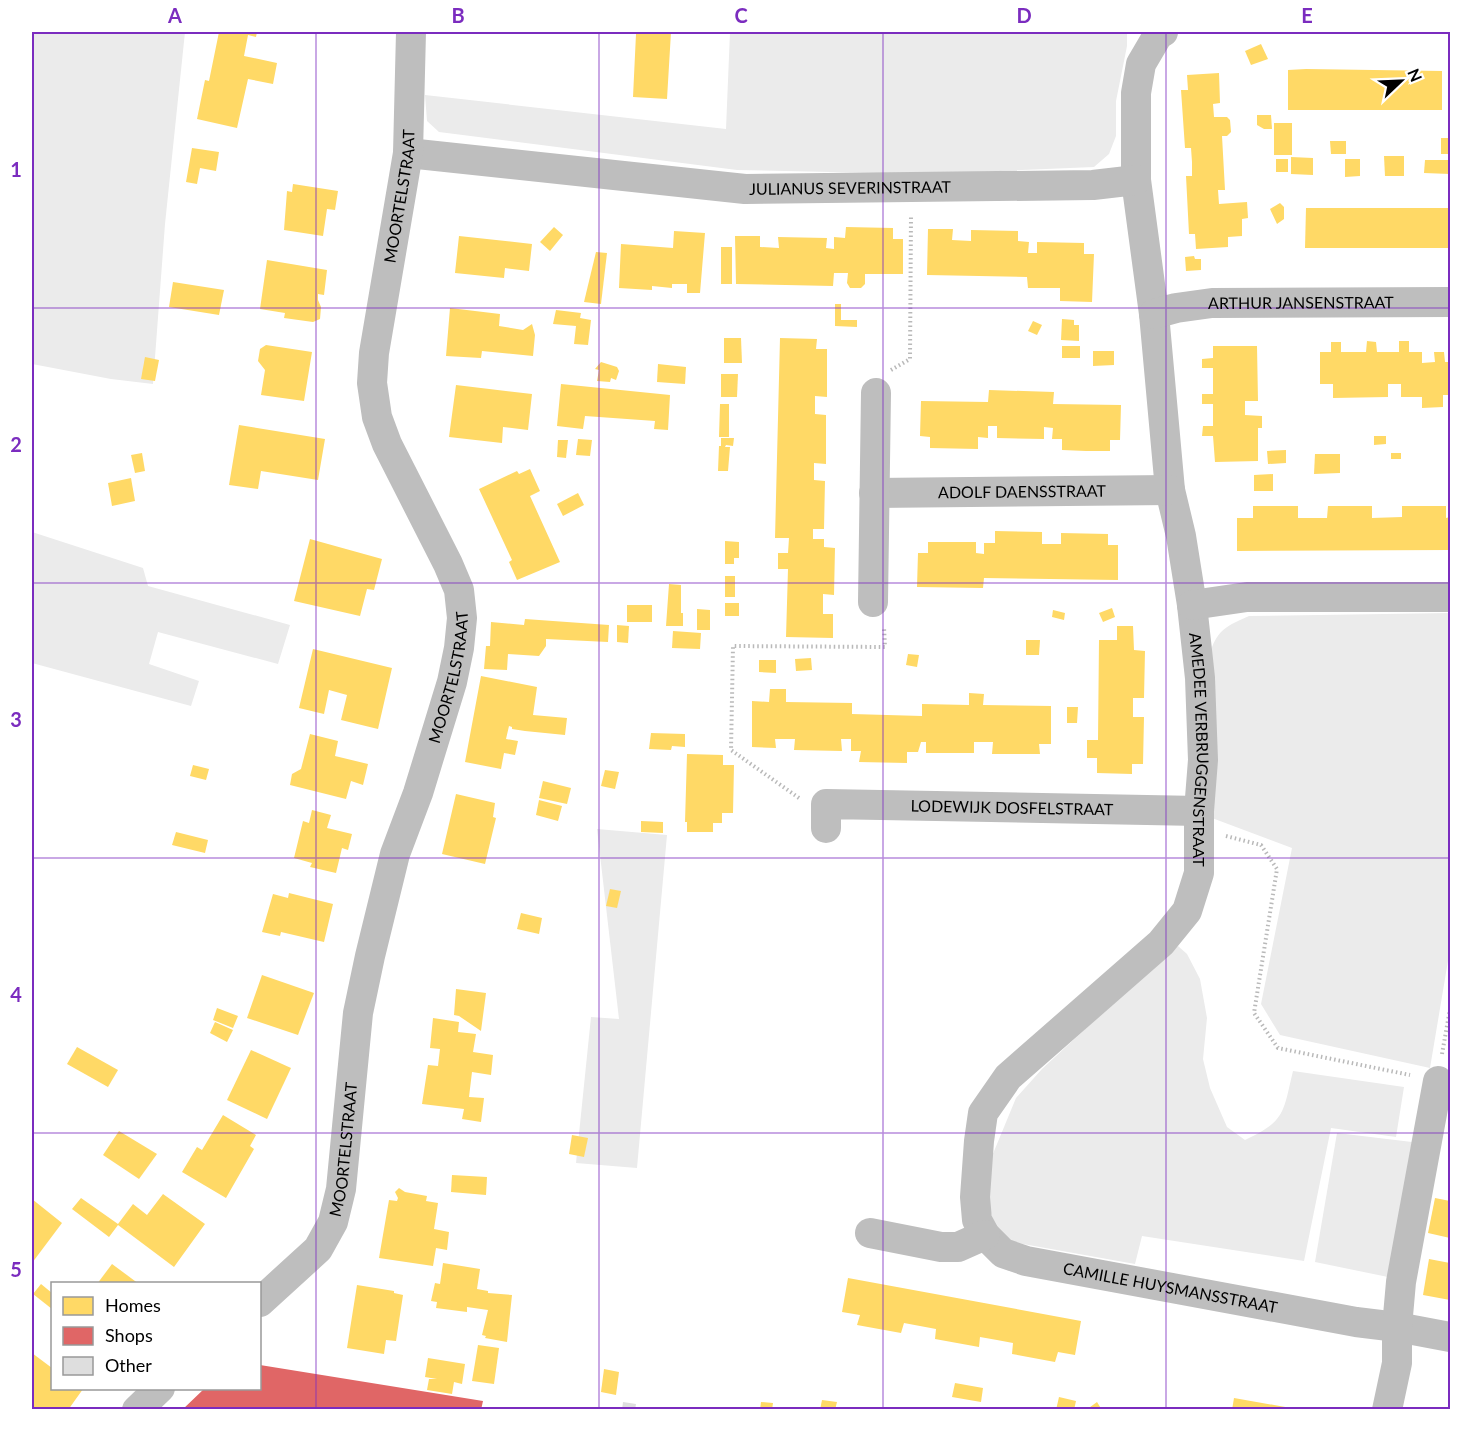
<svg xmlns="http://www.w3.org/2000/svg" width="1482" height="1441" viewBox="0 0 1482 1441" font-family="Lato,sans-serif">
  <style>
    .green { fill: #ebebeb }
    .homes { fill: #ffd966 }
    .shops { fill: #e06666 }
    .building { fill: #dedede }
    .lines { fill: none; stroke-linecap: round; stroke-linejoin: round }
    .path { stroke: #b9b9b9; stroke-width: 4; stroke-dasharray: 1.5 3; stroke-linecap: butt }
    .minor { stroke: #bebebe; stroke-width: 30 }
    .grid { fill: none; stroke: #7b2cbf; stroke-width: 1.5; stroke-opacity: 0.55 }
    .labels { text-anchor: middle; stroke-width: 6; stroke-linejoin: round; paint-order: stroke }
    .street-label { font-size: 16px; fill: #000; stroke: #fff }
    .neatline { fill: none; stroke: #7b2cbf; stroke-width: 2 }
    .grid-label { font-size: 20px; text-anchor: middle; font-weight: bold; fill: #7b2cbf }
  </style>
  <rect width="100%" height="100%" fill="#fff"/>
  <g class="green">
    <path d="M32,32H185L165,224L153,384L111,379L32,364Z"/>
    <path d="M730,32H1127V46L1116,101V136L1109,154L1094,167L925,174L737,170L439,132L427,121L425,95L726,129Z"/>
    <path d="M32,532L143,568L148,586L290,625L278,664L158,632L149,664L199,681L191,706L32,663Z"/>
    <path d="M1450,613V949L1430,1068L1280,1035L1261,1004L1292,848L1212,818L1207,662C1216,632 1221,628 1249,616Z"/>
    <path d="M597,829L667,835L637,1168L576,1163L591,1017L619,1019Z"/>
    <path d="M1178,946L1187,954L1200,979L1207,1018L1203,1059L1210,1088L1227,1127L1245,1140C1286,1121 1283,1112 1293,1071L1404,1087L1396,1137L1331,1128L1304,1261L1142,1236L1135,1264L1012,1242L995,1227L988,1202L990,1161L1016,1098L1042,1069L1121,996Z"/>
    <path d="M1337,1133L1412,1142L1388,1277L1315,1262Z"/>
  </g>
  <g class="homes">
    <path d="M219,32H257L256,37L248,35L244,56L277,63L273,84L248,79L237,128L197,119L205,80L209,81Z"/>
    <path d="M649,32H671L667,99L633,97L636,34H649Z"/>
    <path d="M1261,44L1268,59L1251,65L1245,51Z"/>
    <path d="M1306,69L1442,71V110H1288V70Z"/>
    <path d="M1219,73L1220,103L1213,104L1214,117H1227L1230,120L1231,132L1227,136H1222L1225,190H1218L1219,204L1247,202L1248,218L1242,219V236L1228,237V247L1196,249L1195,234H1189L1186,176H1192V162L1191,148H1185L1181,90H1188L1187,75Z"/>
    <path d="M1257,115H1271L1272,129H1264L1257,125Z"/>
    <rect x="1274" y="123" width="18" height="32"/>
    <rect x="1441" y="138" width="9" height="16"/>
    <path d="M1330,141H1346V154H1331Z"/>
    <path d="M192,148L219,152L216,171L200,168L197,184L186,182Z"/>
    <path d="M1384,156H1404V176H1385Z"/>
    <path d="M1291,157L1313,158V175L1291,174Z"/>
    <rect x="1276" y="159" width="12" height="13"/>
    <path d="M1345,159H1360V176L1345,177Z"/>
    <path d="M1425,160H1450V174L1424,173Z"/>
    <path d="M293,184L338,191L335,210L327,209L323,236L284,230L287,191L292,192Z"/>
    <path d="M1280,203L1284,207V219L1277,224L1270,209Z"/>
    <path d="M1306,208H1450V248H1305Z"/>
    <path d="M554,227L563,235L550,251L540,242Z"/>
    <path d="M846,227L893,228V239H903V274H865V284L861,288H850L847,283L848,273H834L833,286L736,284L735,236H760V247L779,248L778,237L827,238L826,248L834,249V237L845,238Z"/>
    <path d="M928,229H953L952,240L971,241V230L1018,231V241L1029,242L1028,253H1037V242L1084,243V254H1094L1092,302L1060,301V288H1028L1027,277L927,275Z"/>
    <path d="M674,231L705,233L700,293H687V284H672V288L652,286V290L619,288L621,244L673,248Z"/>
    <path d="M459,236L532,244L529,271L505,268L504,278L455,273Z"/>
    <rect x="721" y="247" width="11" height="37"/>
    <path d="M596,252L607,253L601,304L584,302Z"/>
    <path d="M1194,256L1195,259H1201V270L1186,271L1185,257Z"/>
    <path d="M267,260L327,270L324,295L318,294V300L321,307L320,319L313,322L284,318L285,313L260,309Z"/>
    <path d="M173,282L224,290L219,315L169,307Z"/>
    <path d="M835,304H841V320H857V327L835,326Z"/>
    <path d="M450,308L500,314L499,326L523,330L532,324L535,335L533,356L482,351L481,358L446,356Z"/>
    <path d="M556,310L581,313L580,318L591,320L588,345L574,344L576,326L553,324Z"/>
    <path d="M1062,319L1074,320V325H1079V341L1061,340Z"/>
    <path d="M1033,321L1042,325L1037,335L1028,331Z"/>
    <path d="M724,338H741L742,363H724Z"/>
    <path d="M780,338L817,339L816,349H827V397L815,396V414L826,415V464L814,463V480L825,481L824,529H813V539H824V547L835,548L834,595L823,594V614H833V638L786,637L788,569H778V553H788L789,538H775Z"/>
    <path d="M1367,341L1376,342L1377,352H1399V341H1409V352H1422V363L1435,362L1434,352H1444L1445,362H1450V395H1443V407L1422,408V397H1401V384H1388V397L1333,398V384H1320V352H1331V342H1341V352H1366Z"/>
    <path d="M266,345L312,352L304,401L261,395L265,370L258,361L260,349Z"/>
    <rect x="1062" y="346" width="18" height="12"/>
    <path d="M1213,346H1257L1258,401H1245V415L1262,416V428H1258V461L1215,462L1213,436H1202L1203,426H1213V404H1202V394H1213V368H1202V359L1213,358Z"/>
    <path d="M1093,351H1114V365L1093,366Z"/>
    <path d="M145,357L159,360L155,381L141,379Z"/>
    <path d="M601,362L617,367L619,371L616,380L611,378L610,382L597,381L599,370L595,369Z"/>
    <path d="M658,364L686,367L685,384L657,382Z"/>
    <path d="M721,374H738L737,397H721Z"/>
    <path d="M561,384L670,395L668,430L654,429L655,421L585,416L583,429L557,426Z"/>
    <path d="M456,385L532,394L528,430L503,427L502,443L449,437Z"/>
    <path d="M989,390L1054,392L1053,404L1121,405L1120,440H1110V451H1086L1062,450V439H1052L1053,428L1044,427V439L997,438V426H988V438L978,437V449L930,448V437L920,436L921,401L988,402Z"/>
    <path d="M720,404H729V437H719Z"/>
    <path d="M239,425L325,439L318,480L261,471L258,489L229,485Z"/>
    <rect x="1448" y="434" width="2" height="13"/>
    <path d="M1374,436H1386V444L1374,445Z"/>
    <path d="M721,438H734L733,446L726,445L725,447H730L728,471H718L719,446H721Z"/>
    <path d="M578,439L592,440L590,456L576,455Z"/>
    <path d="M558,440H568L566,458L557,457Z"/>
    <path d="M1286,450V463L1268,464L1267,451Z"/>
    <path d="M142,453L145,471L135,473L131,455Z"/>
    <rect x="1391" y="453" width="10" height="6"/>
    <path d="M1315,454H1340V473L1314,474Z"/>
    <path d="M530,469L540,491L530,496L560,562L517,580L509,562L512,560L479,489L517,471L519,474Z"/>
    <path d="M1273,474V491H1254V475Z"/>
    <path d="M131,478L135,501L112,506L108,483Z"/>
    <path d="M578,493L584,505L563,516L557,504Z"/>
    <path d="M1253,506H1298V518H1327L1328,506H1372V518L1402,517V506H1446V518L1450,517V550L1237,551V518H1253Z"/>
    <path d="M995,531L1042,532V544H1061V533L1108,534V545H1118V580L984,578L983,588L917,587L918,553H928V542H976V553L984,554V543H995Z"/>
    <path d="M310,539L382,559L374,590L367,589L360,616L294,601Z"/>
    <path d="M725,541L739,542V558H734V564H725Z"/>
    <rect x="725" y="576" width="10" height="21"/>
    <path d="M669,584L681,585V613H683V626H666Z"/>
    <rect x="725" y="603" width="14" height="13"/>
    <rect x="627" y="605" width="25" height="17"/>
    <path d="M1112,608L1115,617L1103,622L1099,613Z"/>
    <path d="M697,609L710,610V630H697Z"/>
    <path d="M1053,610L1065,613L1064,620L1052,617Z"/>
    <path d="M525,619L609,625L608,642L546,639V646L539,656L508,654L507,670L484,669L486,646H490L491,622L524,625Z"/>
    <path d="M617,625L629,626L628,643L617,642Z"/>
    <path d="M1117,626H1133L1134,650L1145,651L1144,698H1133V717H1144L1143,764H1132V774L1097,773V758H1087V740H1098L1099,640H1117Z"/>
    <path d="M673,631L701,633L700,649L672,648Z"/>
    <path d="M1026,640H1040L1039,655H1026Z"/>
    <path d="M313,649L392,668L378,729L341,720L347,695L329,690L324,714L299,708Z"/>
    <path d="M908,654L919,655L917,667L906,665Z"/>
    <path d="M811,658L812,670L796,671L795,659Z"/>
    <path d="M759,660H776V673L759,672Z"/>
    <path d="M481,676L537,687L533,715L567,718L565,735L525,731L512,729V727L509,726L506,739L518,741L515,755L504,753L501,769L465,762Z"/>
    <path d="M770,689H786V702L852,703V714L922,716V704L969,705V693L984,694L983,705L1051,706V744H1039L1040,754H992L993,742H974V753H926V742H921L918,752H907V763L859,762L861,751H851V739H841L842,751L794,750L795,739H775L776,748L752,747V701L769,702Z"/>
    <path d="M1067,707H1078L1077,723H1067Z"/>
    <path d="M651,733L685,734V747L672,746L671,750L649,749Z"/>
    <path d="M310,734L338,741L335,756L368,764L363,785L351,781L346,799L290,785L292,774L301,769Z"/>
    <path d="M687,754L723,755V765H734L733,813H722V823H713V832H687V822H685Z"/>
    <path d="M193,765L209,769L206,780L190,776Z"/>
    <path d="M605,770L619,772L615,789L601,786Z"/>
    <path d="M543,781L571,788L567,804L539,798Z"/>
    <path d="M456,794L495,803L493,817L496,818L485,864L442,854Z"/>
    <path d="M539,800L562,806L558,821L536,815Z"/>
    <path d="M312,810L331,815L327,828L352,834L348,850L342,848L336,873L310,867L312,863L294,858L303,821L309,823Z"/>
    <path d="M641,821L663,822V833L641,832Z"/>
    <path d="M176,832L208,840L205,853L172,845Z"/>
    <path d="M610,889L621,891L617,908L606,906Z"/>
    <path d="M289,893L333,904L324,942L281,932L280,936L262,932L273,894L288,898Z"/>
    <path d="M521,913L542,918L539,934L517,929Z"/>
    <path d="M262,975L314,993L298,1035L247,1018Z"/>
    <path d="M456,989L486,993L481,1031L459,1016L454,1015Z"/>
    <path d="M217,1008L238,1016L233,1028L213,1020Z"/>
    <path d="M433,1018L459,1022L458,1032L476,1034L473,1052L493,1055L491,1075L472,1072L469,1097L484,1098L481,1122L462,1119L464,1109L422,1104L428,1065L438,1066L440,1049L430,1048Z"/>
    <path d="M215,1022L233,1030L227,1042L210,1033Z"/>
    <path d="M77,1047L118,1070L108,1087L67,1064Z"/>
    <path d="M251,1050L291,1068L267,1119L227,1100Z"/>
    <path d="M223,1115L256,1135L250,1146L254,1149L226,1198L182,1172L197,1147L202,1150Z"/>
    <path d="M119,1131L157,1154L139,1179L103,1155Z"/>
    <path d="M572,1135L588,1138L584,1157L569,1154Z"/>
    <path d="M452,1175L487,1177L486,1195L451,1192Z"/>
    <path d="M399,1188L405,1192L427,1196L426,1201L438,1203L434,1229L449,1232L447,1250L436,1248L433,1266L379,1258L389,1200L397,1201L398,1198L395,1192Z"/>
    <path d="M163,1194L205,1224L174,1267L118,1225L109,1237L72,1209L81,1198L118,1224L133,1204L147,1215Z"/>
    <path d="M1435,1198L1450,1201V1238L1428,1233Z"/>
    <path d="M32,1199L62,1223L32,1263Z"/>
    <path d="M1429,1259L1450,1263V1300L1423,1295Z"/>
    <path d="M443,1263L480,1269L477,1289L488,1291V1293L512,1295L507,1342L485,1338L486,1336L482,1335L488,1310L467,1307V1312L436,1308L437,1302L431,1301L435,1283L440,1284Z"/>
    <path d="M112,1264L139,1284H97Z"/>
    <path d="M848,1278L1081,1321L1075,1355L1058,1352L1055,1362L1012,1354L1013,1343L997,1340L980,1337L979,1347L935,1339L936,1329L904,1323L901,1333L857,1325L860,1315L842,1312Z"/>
    <path d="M41,1284L52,1293V1309L33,1294Z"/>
    <path d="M357,1285L394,1291V1293L403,1295L396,1341L386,1340L384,1354L347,1348Z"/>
    <path d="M478,1345L499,1348L494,1384L472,1381Z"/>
    <path d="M32,1353L52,1368V1389H83L68,1410H32Z"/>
    <path d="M428,1358L465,1364L462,1384L454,1382L452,1394L427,1390L429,1379H437L425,1377Z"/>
    <path d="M604,1369L619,1372L616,1395L601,1392Z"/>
    <path d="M955,1383L983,1388L981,1402L952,1397Z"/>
    <path d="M1059,1397L1076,1401L1074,1410H1056Z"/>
    <path d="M1234,1398L1291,1408V1410H1232Z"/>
    <path d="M822,1400L837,1402L835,1410H820Z"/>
    <path d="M761,1402L773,1403L772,1410H760Z"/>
    <path d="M1097,1402L1102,1410H1086Z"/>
  </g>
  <path class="shops" d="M260,1365L483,1401L481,1410H182L205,1388H260Z"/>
  <path class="building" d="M623,1402L636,1404L635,1410H622Z"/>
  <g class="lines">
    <g class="path">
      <path d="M891,370L910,359L911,215"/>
      <path d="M799,798L731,750L733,646L885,647L884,627"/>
      <path d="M1226,836L1261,845L1277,869L1254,1013L1278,1048L1410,1075"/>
      <path d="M1442,1054L1450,1009"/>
    </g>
    <g class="minor">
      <path id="s1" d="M1163,32L1158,35L1141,64L1136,93V180L1154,314L1170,490L1181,536L1192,605L1200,678L1203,760L1199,811V873L1187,911L1161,943L1008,1077L983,1113L979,1141L975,1197L977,1220L985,1235L1003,1253L1026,1261L1356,1322L1397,1327L1450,1337"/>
      <path id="s2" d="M408,153L745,189L1093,185L1136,180"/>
      <path id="s3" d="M1154,314L1176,308L1212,303L1450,302"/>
      <path id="s4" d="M874,493L1170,490"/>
      <path d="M873,602L876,393"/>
      <path d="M1192,605L1247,597H1450"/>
      <path id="s5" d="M826,828V804L1199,811"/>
      <path d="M870,1233L941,1247H958L985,1235"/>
      <path id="s6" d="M260,1302L318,1249L333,1222L341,1189L358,1013L370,956L395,854L418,793L452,682L459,648L462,618L459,590L448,564L387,444L377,417L372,383L374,353L408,153L411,32"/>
      <path d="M137,1410L160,1388"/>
      <path d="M1387,1410L1397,1363V1327L1401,1282L1438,1081"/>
    </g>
  </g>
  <path class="grid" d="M316,32V1410M599,32V1410M883,32V1410M1166,32V1410M32,308H1450M32,583H1450M32,858H1450M32,1133H1450"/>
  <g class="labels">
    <g class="street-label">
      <text dy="6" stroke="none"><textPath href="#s2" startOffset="444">JULIANUS SEVERINSTRAAT</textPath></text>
      <text dy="6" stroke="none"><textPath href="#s6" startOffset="1173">MOORTELSTRAAT</textPath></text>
      <text dy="6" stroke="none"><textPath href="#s3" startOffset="148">ARTHUR JANSENSTRAAT</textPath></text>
      <text dy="6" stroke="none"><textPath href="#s4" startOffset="148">ADOLF DAENSSTRAAT</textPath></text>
      <text dy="6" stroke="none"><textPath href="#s6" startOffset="669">MOORTELSTRAAT</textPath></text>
      <text dy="6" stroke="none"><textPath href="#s1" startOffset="730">AMEDEE VERBRUGGENSTRAAT</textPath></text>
      <text dy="6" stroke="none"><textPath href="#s5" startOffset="210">LODEWIJK DOSFELSTRAAT</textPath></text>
      <text dy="6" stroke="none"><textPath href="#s6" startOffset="183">MOORTELSTRAAT</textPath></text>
      <text dy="6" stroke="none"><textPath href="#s1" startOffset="1503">CAMILLE HUYSMANSSTRAAT</textPath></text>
    </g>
  </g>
  <rect width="1482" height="1441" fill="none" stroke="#ffffff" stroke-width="66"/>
  <rect x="51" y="1282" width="210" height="108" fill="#ffffff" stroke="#999999" stroke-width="1.5"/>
  <rect x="63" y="1297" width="30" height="18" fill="#ffd966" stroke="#999999" stroke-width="1.5"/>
  <text x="105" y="1312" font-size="18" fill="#000000">Homes</text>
  <rect x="63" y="1327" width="30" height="18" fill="#e06666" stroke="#999999" stroke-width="1.5"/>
  <text x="105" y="1342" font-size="18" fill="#000000">Shops</text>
  <rect x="63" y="1357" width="30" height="18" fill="#dedede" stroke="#999999" stroke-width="1.5"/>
  <text x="105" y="1372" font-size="18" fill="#000000">Other</text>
  <g transform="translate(1401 81) rotate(67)" stroke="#ffffff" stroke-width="4.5" paint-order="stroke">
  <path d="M0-4.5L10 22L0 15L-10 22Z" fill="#000000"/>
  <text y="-9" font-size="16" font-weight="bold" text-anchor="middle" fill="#000000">N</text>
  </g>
  <rect x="33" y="33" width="1416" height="1375" class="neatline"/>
  <g class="grid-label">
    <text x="175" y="23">A</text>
    <text x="458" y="23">B</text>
    <text x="741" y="23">C</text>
    <text x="1024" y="23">D</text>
    <text x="1307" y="23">E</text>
    <text x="16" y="177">1</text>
    <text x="16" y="452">2</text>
    <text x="16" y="727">3</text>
    <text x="16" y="1002">4</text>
    <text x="16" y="1277">5</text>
  </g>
</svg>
